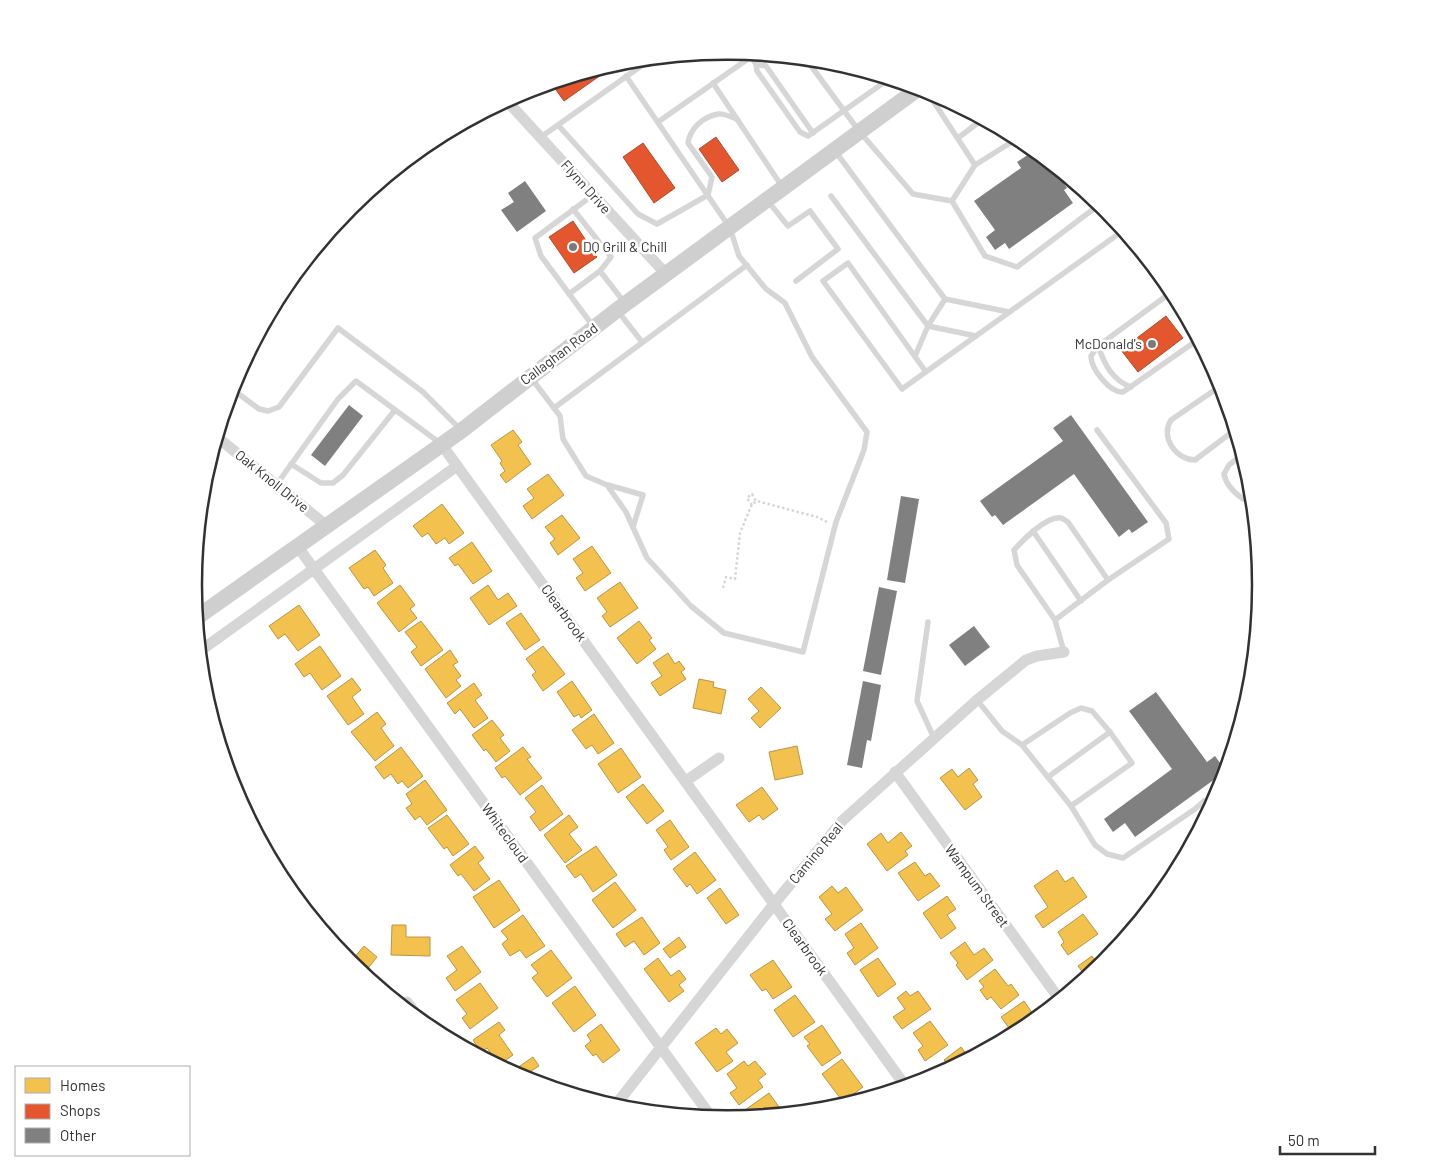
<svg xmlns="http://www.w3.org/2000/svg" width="1455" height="1171" viewBox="0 0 1455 1171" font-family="Barlow,sans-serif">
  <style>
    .homes { fill: #f2c14e; stroke: #b89646 }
    .shops { fill: #e4572e; stroke: #af4c2f }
    .building { fill: #808080 }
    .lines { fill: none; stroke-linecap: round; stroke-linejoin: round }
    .path { stroke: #d6d6d6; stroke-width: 2.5; stroke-dasharray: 2.5 2.5; stroke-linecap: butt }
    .lane { stroke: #d6d6d6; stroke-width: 5.5 }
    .street { stroke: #d6d6d6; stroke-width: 11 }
    .secondary { stroke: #cfcfcf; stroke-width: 16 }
    .poi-dot { fill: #7a7a7a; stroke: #fff; stroke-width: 2 }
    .labels { text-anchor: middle; stroke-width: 5; stroke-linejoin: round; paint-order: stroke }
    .street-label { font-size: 14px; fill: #323232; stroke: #fff }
    .poi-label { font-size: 14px; fill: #323232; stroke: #fff; text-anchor: start }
    .rim { fill: none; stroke: #323232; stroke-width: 2.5 }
  </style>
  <rect width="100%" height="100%" fill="#fff"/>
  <g class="homes">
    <path d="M513,430L522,442L518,445L531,464L506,483L500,475L505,471L500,463L502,461L491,445Z"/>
    <path d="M548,474L564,495L532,519L523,506L534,498L527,489Z"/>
    <path d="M442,504L464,533L449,544L445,538L436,544L428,533L422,537L413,526Z"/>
    <path d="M562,515L580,538L558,555L550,543L555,539L545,527Z"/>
    <path d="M472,542L492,571L473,584L458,564L455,566L449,558Z"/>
    <path d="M592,546L611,573L585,591L576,578L583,573L573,559Z"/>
    <path d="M375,550L386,565L383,568L393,583L374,596L368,587L364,589L349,568Z"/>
    <path d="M620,582L638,608L610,627L602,616L607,612L597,598Z"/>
    <path d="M400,585L415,605L410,609L417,618L399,632L377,603Z"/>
    <path d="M488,585L498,600L508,593L517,606L489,625L470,598Z"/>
    <path d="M299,605L320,635L298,651L285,634L278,639L269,626Z"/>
    <path d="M521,613L540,640L525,650L506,623Z"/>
    <path d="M421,621L443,650L421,666L411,652L417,647L405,632Z"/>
    <path d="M639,621L652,638L649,640L656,649L637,664L617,638Z"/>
    <path d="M320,646L341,676L322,690L310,673L304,677L295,664Z"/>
    <path d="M543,646L565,674L543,691L532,675L536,672L526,659Z"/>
    <path d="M450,650L458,662L453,665L461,676L456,680L461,686L446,698L425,669Z"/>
    <path d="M668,653L675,664L679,661L685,669L681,672L686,679L660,696L651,683L662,676L653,663Z"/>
    <path d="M352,678L361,690L352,697L364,714L348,725L327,696Z"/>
    <path d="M699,679L714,682L713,687L726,690L721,714L693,708Z"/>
    <path d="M572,681L592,710L581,718L579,714L574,717L557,692Z"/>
    <path d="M474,683L482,695L475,700L488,718L474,728L460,709L455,714L447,703Z"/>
    <path d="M761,687L781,708L760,728L751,718L759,711L748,699Z"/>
    <path d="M377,712L386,724L381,728L394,746L375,761L351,732Z"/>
    <path d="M594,714L614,743L598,754L592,745L586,749L572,730Z"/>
    <path d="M492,720L504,735L500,738L510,751L496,762L486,749L484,751L472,735Z"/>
    <path d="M797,746L803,774L775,780L769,752Z"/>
    <path d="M401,747L423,776L408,788L402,781L398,784L391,774L384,779L375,767Z"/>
    <path d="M523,747L531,757L527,759L542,778L520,795L505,776L502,778L495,768Z"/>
    <path d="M621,748L641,777L618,793L598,764Z"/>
    <path d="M969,768L978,780L973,784L982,797L965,810L940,778L952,769L958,777Z"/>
    <path d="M425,780L447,810L427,825L420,816L415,820L406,808L412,804L406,794Z"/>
    <path d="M643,784L664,811L647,824L626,797Z"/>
    <path d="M542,785L563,814L540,831L530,817L536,812L525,798Z"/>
    <path d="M762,787L778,809L763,820L759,815L749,822L736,805Z"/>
    <path d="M447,815L469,844L453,856L447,847L444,849L428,828Z"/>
    <path d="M569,815L578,827L569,834L582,850L565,863L544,835Z"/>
    <path d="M670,820L689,847L671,860L664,850L668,847L656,830Z"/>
    <path d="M901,832L912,846L905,851L908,855L887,871L867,844L881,833L888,843Z"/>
    <path d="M475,846L484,858L478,863L490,879L474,891L461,874L458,876L450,865Z"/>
    <path d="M596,846L617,875L593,892L581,874L575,878L566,866Z"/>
    <path d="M695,852L716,880L697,894L690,884L687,887L673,869Z"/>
    <path d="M915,862L925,876L930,873L940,886L918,901L898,873Z"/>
    <path d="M1057,870L1065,882L1073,877L1087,897L1043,928L1035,916L1048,907L1034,886Z"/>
    <path d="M499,880L520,910L494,928L473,897Z"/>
    <path d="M615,882L636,910L613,928L592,900Z"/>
    <path d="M832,886L838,893L846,887L863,910L835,931L825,919L832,914L819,897Z"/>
    <path d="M720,888L739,915L726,924L707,898Z"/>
    <path d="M947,896L956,909L947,915L956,928L941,939L923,913Z"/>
    <path d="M1083,914L1098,934L1068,955L1061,945L1064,942L1058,932Z"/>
    <path d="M523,915L545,946L526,958L520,950L510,956L502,944L508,939L501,931Z"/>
    <path d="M642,917L660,943L644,955L634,941L625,947L616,934Z"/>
    <path d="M861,923L878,948L855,965L847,953L854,948L845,934Z"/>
    <path d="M392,925H406V937H430V956L391,955Z"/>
    <path d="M679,937L686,947L670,958L663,949Z"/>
    <path d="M965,942L974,955L984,948L993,960L967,980L956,965L958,963L950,953Z"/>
    <path d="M364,946L377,957L365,972L373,979L372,981L345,958L348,955L353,959Z"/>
    <path d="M462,946L481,972L455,991L446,978L457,970L447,956Z"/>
    <path d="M551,950L572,978L547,997L532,978L538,973L531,965Z"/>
    <path d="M1092,956L1099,966L1109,959L1087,978L1078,966Z"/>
    <path d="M658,958L671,976L679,970L686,979L679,985L684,991L669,1002L644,969Z"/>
    <path d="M878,958L896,984L878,997L860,970Z"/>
    <path d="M773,960L792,987L773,999L766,989L762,991L750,975Z"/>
    <path d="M995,969L1008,986L1011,984L1019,995L1001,1009L991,997L987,1000L980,990L984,987L979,981Z"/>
    <path d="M480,983L498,1008L470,1029L462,1018L467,1014L456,1000Z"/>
    <path d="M575,986L596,1015L574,1032L552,1003Z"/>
    <path d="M906,991L910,996L918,991L931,1009L902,1029L893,1017L905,1009L897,998Z"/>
    <path d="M795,995L815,1022L793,1037L774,1010Z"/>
    <path d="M1024,1001L1037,1020L1024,1030L1014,1035L1001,1017Z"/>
    <path d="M930,1021L948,1045L925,1061L918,1050L923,1046L913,1033Z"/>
    <path d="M499,1022L505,1030L499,1035L513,1055L499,1065L487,1048L481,1052L473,1040Z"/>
    <path d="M601,1024L620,1050L603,1063L596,1054L593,1056L585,1046L591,1041L587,1035Z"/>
    <path d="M822,1025L841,1053L822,1066L807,1046L810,1044L804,1037Z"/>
    <path d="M716,1028L721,1034L727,1029L738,1043L726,1052L733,1061L717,1072L695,1043Z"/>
    <path d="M961,1047L970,1059L951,1069L944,1060Z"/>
    <path d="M533,1057L539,1066L531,1071L541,1084L523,1079L511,1072Z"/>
    <path d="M842,1059L863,1087L843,1102L822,1074Z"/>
    <path d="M744,1061L748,1066L755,1061L766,1074L758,1080L763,1087L739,1105L730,1093L737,1088L727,1074Z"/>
    <path d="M867,1092L871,1098L850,1104Z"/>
    <path d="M769,1093L784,1114L750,1118L745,1110Z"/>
    <path d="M654,1104L661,1113L643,1111Z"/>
  </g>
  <g class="shops">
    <path d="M618,63L564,101L551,83Z"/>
    <path d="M716,137L739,170L722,182L699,149Z"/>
    <path d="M643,143L675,188L654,203L623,157Z"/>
    <path d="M573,221L597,257L574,273L549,237Z"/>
    <path d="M1166,316L1183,338L1138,372L1121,350Z"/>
  </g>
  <g class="building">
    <path d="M1035,150L1049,162L1067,188L1064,190L1073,203L1009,249L1005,243L995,250L986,237L995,230L974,201L1021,168L1017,162Z"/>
    <path d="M525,181L546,211L517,232L501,210L514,202L508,193Z"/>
    <path d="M349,405L363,416L325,466L311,455Z"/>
    <path d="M1071,415L1148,522L1132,533L1129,529L1119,537L1074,474L1003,525L995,515L992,517L980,501L1063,441L1053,428Z"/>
    <path d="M901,496L919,499L905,583L887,580Z"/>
    <path d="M879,587L897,591L881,675L863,671Z"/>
    <path d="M974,626L990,647L965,666L949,645Z"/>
    <path d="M863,681L881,685L871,741L867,740L862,768L847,765Z"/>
    <path d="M1156,692L1207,762L1215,756L1226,771L1135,837L1125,823L1113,832L1104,819L1172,769L1129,711Z"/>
  </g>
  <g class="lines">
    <g class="path">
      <path d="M752,505L747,498L752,494L756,501"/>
      <path d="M723,588L726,577L735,579L740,533L752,504L757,501L817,517L827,522"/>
    </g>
    <g class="lane">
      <path d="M751,57L756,64L757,71L800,132L808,136L889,79"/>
      <path d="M806,59L859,131L913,194L952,201L985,256L1017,267L1100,204"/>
      <path d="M756,64L766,66L813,133"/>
      <path d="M713,83L783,188"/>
      <path d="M926,90L975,165"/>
      <path d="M658,122L755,54"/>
      <path d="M558,125L638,214L657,224L708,195L712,177L688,143C690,129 702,117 718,114C723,113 732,117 737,119"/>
      <path d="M541,137L651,59"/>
      <path d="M958,138L983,119"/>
      <path d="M831,196L928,326L945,299L835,151"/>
      <path d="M767,200L788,226L810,211L838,249L796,281"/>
      <path d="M952,201L975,165L1018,138"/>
      <path d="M573,209L611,257L600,271"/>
      <path d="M1173,291L1098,346L1091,356C1091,369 1110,393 1123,392L1199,339"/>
      <path d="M569,294L600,271L624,302"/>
      <path d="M945,299L1009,312"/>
      <path d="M617,310L642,342"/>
      <path d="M593,326L541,256L535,238L593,195"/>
      <path d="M1098,346C1105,365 1112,380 1131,387"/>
      <path d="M915,356L928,326L976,336"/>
      <path d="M926,372L848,263L823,281L902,389L1124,230"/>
      <path d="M532,379L560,416L563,439L586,476L607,485L626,512L647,558L691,606L724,633L803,652L836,522L864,450L867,432L812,357L785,303L766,289L739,256L730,228L626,76"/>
      <path d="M1222,385L1171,420C1160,437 1176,460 1195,460L1236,429"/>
      <path d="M232,389L259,409L268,411L279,407L338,328L423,392L460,429"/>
      <path d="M554,408L747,265"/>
      <path d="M1097,430L1166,523L1169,539L1108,580"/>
      <path d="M1243,454L1229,465L1224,474C1226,485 1233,492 1243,499L1253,497"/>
      <path d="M291,464L321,483H333L343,475L395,410"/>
      <path d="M277,484L338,399L356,381L440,443"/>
      <path d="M608,485L643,495L633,527"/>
      <path d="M1033,531L1081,601"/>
      <path d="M1055,620L1108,580L1068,522C1066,521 1063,518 1061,518C1047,515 1022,541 1014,550L1017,565L1055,620L1064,652"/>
      <path d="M928,622L917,701L934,738"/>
      <path d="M977,700L1002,731L1022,745L1070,713L1081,708L1092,711L1110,732L1132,763L1071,806L1022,745"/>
      <path d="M1048,777L1110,732"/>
      <path d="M1071,806L1095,845L1107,854L1123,858L1195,809L1204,801"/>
    </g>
    <g class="street">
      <path d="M507,101L666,274"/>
      <path d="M217,437L327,526"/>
      <path d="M442,445L901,1080L908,1086"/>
      <path d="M298,547L712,1118"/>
      <path d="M200,651L457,466"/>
      <path d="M895,772L1060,1000"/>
      <path d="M686,781L719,758"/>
      <path d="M407,1002L423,1023"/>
      <path d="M614,1107L774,904L843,820L977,700L1026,660L1037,656L1064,652"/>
    </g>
    <path class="secondary" d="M196,618L461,431L617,310L919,88"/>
  </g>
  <g class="poi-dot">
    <circle cx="573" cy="247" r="5"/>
    <circle cx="1152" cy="344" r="5"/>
  </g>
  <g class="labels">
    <g class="street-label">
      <text transform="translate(586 187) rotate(48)" y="5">Flynn Drive</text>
      <text transform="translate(559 354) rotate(-37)" y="5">Callaghan Road</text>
      <text transform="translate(272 481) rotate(39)" y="5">Oak Knoll Drive</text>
      <text transform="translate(564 613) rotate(54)" y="5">Clearbrook</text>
      <text transform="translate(505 833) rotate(54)" y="5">Whitecloud</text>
      <text transform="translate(816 853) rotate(-50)" y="5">Camino Real</text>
      <text transform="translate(977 886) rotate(54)" y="5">Wampum Street</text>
      <text transform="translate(805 947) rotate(54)" y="5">Clearbrook</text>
    </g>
    <g class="poi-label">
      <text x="583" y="252">DQ Grill &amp; Chill</text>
      <text x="1142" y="349" text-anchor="end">McDonald's</text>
    </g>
  </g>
  <path d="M0 0H1455V1171H0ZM202 585a525 525 0 1 1 1050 0a525 525 0 1 1-1050 0Z" fill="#fff" fill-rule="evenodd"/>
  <path class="rim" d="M202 585a525 525 0 1 1 1050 0a525 525 0 1 1-1050 0Z"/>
  <rect x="15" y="1066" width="175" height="90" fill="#ffffff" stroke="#adadad"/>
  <rect x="25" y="1078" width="25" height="15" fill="#f2c14e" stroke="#adadad"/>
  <text x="60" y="1091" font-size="15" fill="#323232">Homes</text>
  <rect x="25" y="1104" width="25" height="15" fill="#e4572e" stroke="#adadad"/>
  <text x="60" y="1116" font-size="15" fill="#323232">Shops</text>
  <rect x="25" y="1128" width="25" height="15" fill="#808080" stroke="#adadad"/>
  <text x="60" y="1141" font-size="15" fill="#323232">Other</text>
  <path d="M1280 1146v8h95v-8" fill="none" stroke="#323232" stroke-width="2.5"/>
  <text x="1288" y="1146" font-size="15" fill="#323232" stroke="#ffffff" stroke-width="4" paint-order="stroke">50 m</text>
</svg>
